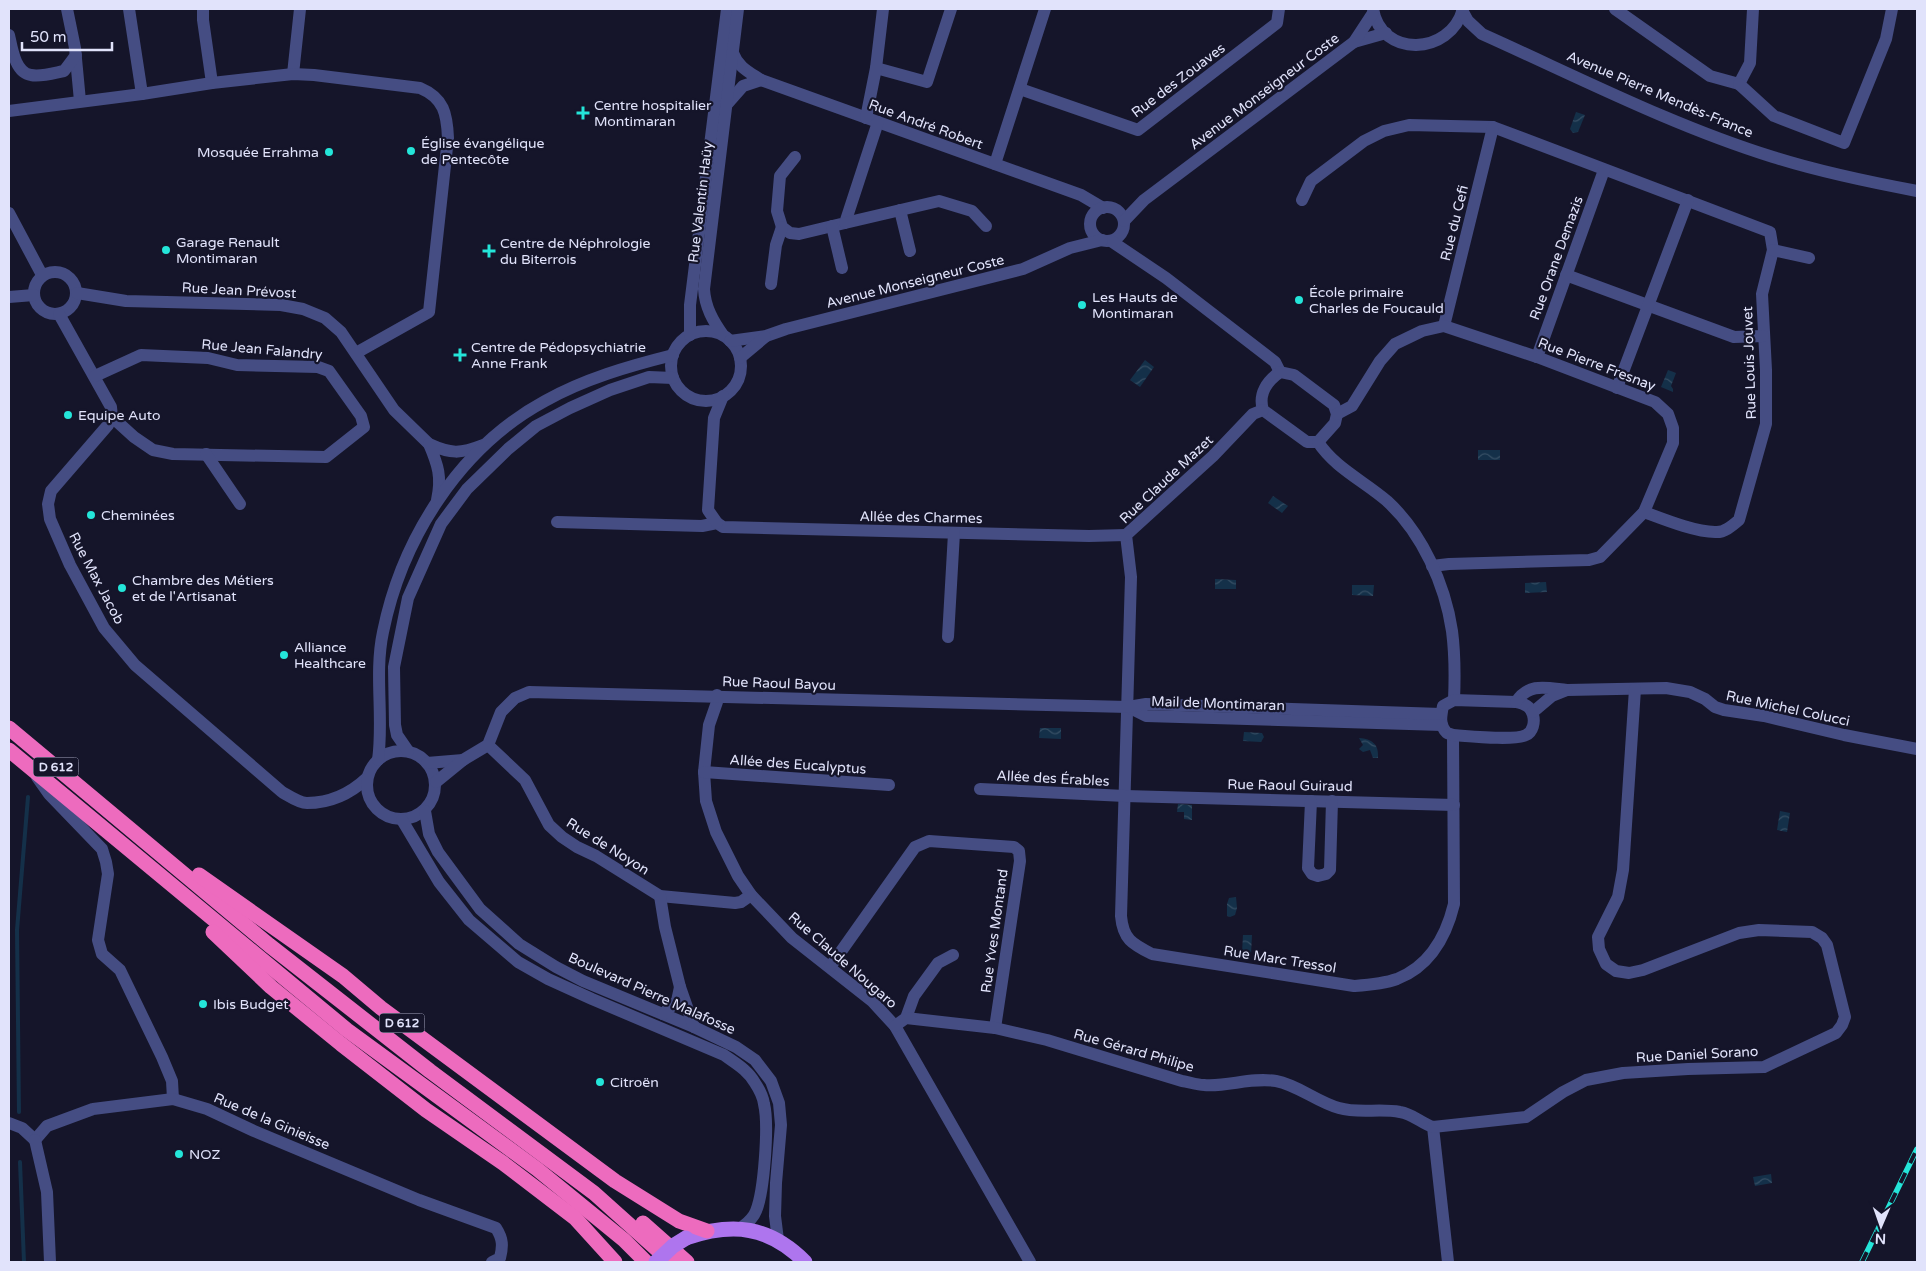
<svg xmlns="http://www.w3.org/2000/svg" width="1926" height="1271" viewBox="0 0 1926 1271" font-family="'Varela Round',sans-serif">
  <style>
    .water { fill: url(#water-waves) }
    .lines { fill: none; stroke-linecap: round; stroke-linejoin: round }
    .stream { stroke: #143049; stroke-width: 4 }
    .minor { stroke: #454d83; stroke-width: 12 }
    .major { stroke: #ae75ee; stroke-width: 15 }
    .highway { stroke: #ed6bbe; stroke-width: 15 }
    .rail-casing { stroke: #24e5d9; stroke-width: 5.5 }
    .rail { stroke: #15152a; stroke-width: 4; stroke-dasharray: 11; stroke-linecap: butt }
    .major-bridge { stroke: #ae75ee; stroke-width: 15 }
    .poi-dot { fill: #24e5d9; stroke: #15152a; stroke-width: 2 }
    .labels { text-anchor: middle; stroke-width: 4.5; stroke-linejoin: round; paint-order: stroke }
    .shield { fill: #15152a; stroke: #a4a5bc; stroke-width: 1 }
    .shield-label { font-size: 12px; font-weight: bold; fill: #e1e3fb }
    .street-label { font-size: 14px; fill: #e1e3fb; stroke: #15152a }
    .poi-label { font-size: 14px; fill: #e1e3fb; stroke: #15152a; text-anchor: start }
  </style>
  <defs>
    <pattern id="water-waves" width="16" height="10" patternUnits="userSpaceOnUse" patternTransform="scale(1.25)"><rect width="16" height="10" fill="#143049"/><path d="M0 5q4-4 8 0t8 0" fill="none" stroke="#364e64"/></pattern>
  </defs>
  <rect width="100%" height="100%" fill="#15152a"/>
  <g class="water">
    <path d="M1576,112L1585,115L1578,132L1573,133L1570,129Z"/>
    <path d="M1145,360L1154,367L1140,387L1130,380Z"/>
    <path d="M1668,370L1676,373L1671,386L1673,389V392L1661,387Z"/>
    <rect x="1478" y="450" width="22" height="10"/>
    <path d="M1273,496L1288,506L1282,513L1268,503Z"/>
    <path d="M1215,579L1236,580V589H1215Z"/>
    <path d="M1546,582L1547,592L1525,593V583Z"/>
    <path d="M1352,585H1374L1373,596L1352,595Z"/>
    <path d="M1040,728H1061V739L1039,738Z"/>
    <path d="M1244,732L1262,733L1264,737L1261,742L1243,741Z"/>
    <path d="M1359,738C1372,739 1379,744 1378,758H1373L1370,750L1363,752L1359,749L1363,745Z"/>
    <path d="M1178,804L1192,805V820L1184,819V812H1177Z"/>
    <path d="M1780,811L1790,813L1787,832L1777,830Z"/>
    <path d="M1236,897L1237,908L1235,915L1230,917L1227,916V904L1229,898Z"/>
    <path d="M1243,935H1252L1251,954L1242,953Z"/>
    <path d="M1771,1174L1772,1183L1755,1186L1753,1177Z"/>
  </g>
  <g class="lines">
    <g class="stream">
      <path d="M19,1112L17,930L28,797"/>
      <path d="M20,1162L24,1262"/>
    </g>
    <g class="minor">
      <path d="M67,9L75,48L80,101"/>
      <path d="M129,9L142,94"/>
      <path d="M203,9V20L212,83"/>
      <path d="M1373,9C1381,58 1450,56 1463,9"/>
      <path d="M1615,9L1710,76L1739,84L1750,63L1753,9"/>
      <path d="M1462,10L1468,21L1482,34C1578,77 1673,126 1773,157C1820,172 1869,182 1917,191"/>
      <path d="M9,35C12,48 15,73 31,75C41,77 54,73 64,71L76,55"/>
      <path d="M1354,42L1386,33"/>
      <path d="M876,68L927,82L951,9"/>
      <path d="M293,74L300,9"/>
      <path d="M761,80L1081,195L1103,208"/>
      <path d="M1739,84L1774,116L1844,143L1886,39L1892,9"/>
      <path d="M1020,89L1138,130L1277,23L1279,9"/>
      <path d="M728,103L743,86L761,80C749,72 738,67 733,53"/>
      <path d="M9,111L142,94L212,83L293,74L314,75L420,88C444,98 447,114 448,138L429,312L356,353"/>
      <path d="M866,118L876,68L883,9"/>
      <path d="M795,157L780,176L777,211L782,227L790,233L799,234L845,223L878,122"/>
      <path d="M995,164L1045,9"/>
      <path d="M1302,200L1311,181L1364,141L1384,131L1409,125L1493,127L1770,232L1773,250L1762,294L1766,370V424L1739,520C1732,526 1724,533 1715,532C1695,532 1663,519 1644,512"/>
      <circle cx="1107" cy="224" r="17"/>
      <path d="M900,210L910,251"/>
      <path d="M9,213L42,275"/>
      <path d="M1124,221L1144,200L1354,42L1373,13"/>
      <path d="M845,223L939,201L972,211L986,226"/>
      <path d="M832,226L842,268"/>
      <path d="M1111,241L1166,278L1275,362L1280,372"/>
      <path d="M1773,250L1809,258"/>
      <circle cx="55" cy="293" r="21"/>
      <path d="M1566,275L1734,337L1763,336"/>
      <path d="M771,284L776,245L782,227"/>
      <path d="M77,293L126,301L281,305L303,309L325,318L341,332L394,410L429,444"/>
      <path d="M9,297L34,295"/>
      <path d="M59,314L111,407L112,417L108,425L51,491L48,504L50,519L70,565L104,628L135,665L282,792C289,796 299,803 307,803C330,803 351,793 367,778"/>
      <path d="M1444,326L1493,127"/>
      <circle cx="706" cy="366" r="35"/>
      <path d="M690,335V305L727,9"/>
      <path d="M723,335C713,321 705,307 704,289L738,9"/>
      <path d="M730,341L766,336L786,329L1023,269L1070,248L1102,240"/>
      <path d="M1537,357L1604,170"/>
      <path d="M740,358L765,337"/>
      <path d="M1280,372L1294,375L1334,405L1337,414L1335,423L1318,442H1307L1263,410C1258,394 1267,381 1280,372Z"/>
      <path d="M95,376L141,355L208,358L237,365L318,367L329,371L361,416L364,427L326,457L173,454L153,450L134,437L112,417"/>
      <path d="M1617,388L1688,200"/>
      <path d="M1263,410L1253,414L1213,456L1126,535L1131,577L1121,916C1123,939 1132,944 1152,954L1354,986C1368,985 1383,984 1397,979C1430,966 1446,937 1454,904L1453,735"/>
      <path d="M1337,414L1352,406L1380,361L1395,344L1422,331L1444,326L1537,357L1655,402L1668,414L1673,428V443L1644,512L1600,557L1589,560L1449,564L1432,566"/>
      <path d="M1318,442C1335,468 1364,481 1387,501C1422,533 1445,584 1452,631C1455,654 1455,677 1454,700"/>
      <path d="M206,454L240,504"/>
      <path d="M437,500C442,477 438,465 429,444C451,454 460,454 483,445"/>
      <path d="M557,522L702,526L717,523L723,527L1089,536L1126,535"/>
      <path d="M717,523L708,510L714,418L723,396"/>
      <path d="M948,637L954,533"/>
      <path d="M1567,690L1666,688L1690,692L1705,699L1715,707L1724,710L1764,716L1844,735L1917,749"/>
      <path d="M717,695V702L709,725L704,772L706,801L716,832L738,876L751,895L792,938L872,1001L895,1026L1030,1262"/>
      <path d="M1454,700L1516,702C1524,704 1531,706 1533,715C1535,722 1533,732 1526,735C1514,741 1468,736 1453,735L1447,733C1439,725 1441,716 1443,706Z"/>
      <path d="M1516,702C1529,682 1547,688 1567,690L1552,696L1533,712"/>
      <path d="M1128,707L1146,716L1442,725"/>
      <path d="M488,745L525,780L549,825L562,837L577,847L596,856L660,896L735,903L741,902L751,895"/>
      <circle cx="401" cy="785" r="34"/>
      <path d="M408,751L397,735L395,725L394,667L408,598L441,524L467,489L508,449L536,426L570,408L610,390L649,377L673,378"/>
      <path d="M378,760C384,718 374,674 383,632C402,538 460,447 545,401C584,379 629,366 673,355"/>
      <path d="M427,763L463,760"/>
      <path d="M704,772L889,785"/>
      <path d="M37,777L49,794L102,849L106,862L108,874L98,940L102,954L120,970L162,1057L172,1081L173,1099"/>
      <path d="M436,782L463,760L488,745L501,712L515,698L529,692L1128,707L1146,704L1441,714"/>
      <path d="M980,789L1125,796L1454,805"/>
      <path d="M1311,801L1308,868L1312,874L1318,876L1326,874L1330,870L1332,801"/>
      <path d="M425,811L429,834L438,852L480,909L519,944L556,967L583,981L694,1027L736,1047L755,1060L771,1081L779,1103L781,1125L776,1183L775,1216L778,1240"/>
      <path d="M402,820L439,882L469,920L518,962L548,979L592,999L724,1055C735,1063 748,1070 755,1083C759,1089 763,1097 764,1104C769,1125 764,1192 756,1211C753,1219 747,1223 741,1228"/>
      <path d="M660,896L665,927L680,987L694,1027"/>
      <path d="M830,967L915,847L929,841L1014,847L1019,851L1020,861L995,1028"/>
      <path d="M663,1014L677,1001L680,987"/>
      <path d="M906,1018L914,996L938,963L953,955"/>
      <path d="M895,1026L906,1018L995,1028L1047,1040L1182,1081C1189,1082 1197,1085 1204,1085C1228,1087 1250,1077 1276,1081C1298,1085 1317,1102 1339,1108C1359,1114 1379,1108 1400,1112C1413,1114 1421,1123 1433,1127L1448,1262"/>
      <path d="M9,1123L22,1128L35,1140"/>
      <path d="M1433,1127L1526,1117L1563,1092L1586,1080L1623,1073L1688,1069L1764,1067L1836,1033L1842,1025L1845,1017L1827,945L1822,938L1812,932L1759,930L1739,933L1643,970L1629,973L1616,971L1606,964L1599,949L1598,937L1618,897L1623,870L1635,689"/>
      <path d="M35,1140L47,1126L93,1109L173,1099L207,1109L254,1131L419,1200L496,1228C503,1239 503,1246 500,1258L492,1262"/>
      <path d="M35,1140L47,1192L50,1262"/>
    </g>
    <path class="major" d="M686,1238C733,1222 769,1226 805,1262"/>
    <g class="highway">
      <path d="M9,728L269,945L430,1071L594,1193L671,1262"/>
      <path d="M9,750L347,1030L537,1169L624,1240L646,1262"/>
      <path d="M199,875L343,976L381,1008L615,1181L679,1221L707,1231"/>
      <path d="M213,932L271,987L341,1044L426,1110L503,1163L575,1218L615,1262"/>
      <path d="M643,1223L687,1262"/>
    </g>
    <defs>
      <path id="rail" d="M1862,1262L1917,1149"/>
    </defs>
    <use href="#rail" class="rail-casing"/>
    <use href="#rail" class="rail"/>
    <path class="major-bridge" d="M656,1262L673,1246L686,1238"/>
  </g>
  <g class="poi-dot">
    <path d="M580.5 105.5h5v5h5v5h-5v5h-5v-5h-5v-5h5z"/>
    <circle cx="411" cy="151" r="5"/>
    <circle cx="329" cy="152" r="5"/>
    <circle cx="166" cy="250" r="5"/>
    <path d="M486.5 243.5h5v5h5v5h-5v5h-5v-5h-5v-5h5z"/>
    <circle cx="1299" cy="300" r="5"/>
    <circle cx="1082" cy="305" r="5"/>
    <path d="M457.5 347.5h5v5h5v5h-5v5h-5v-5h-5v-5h5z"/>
    <circle cx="68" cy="415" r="5"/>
    <circle cx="91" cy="515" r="5"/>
    <circle cx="122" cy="588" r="5"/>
    <circle cx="284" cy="655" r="5"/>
    <circle cx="203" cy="1004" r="5"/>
    <circle cx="600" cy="1082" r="5"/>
    <circle cx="179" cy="1154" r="5"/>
  </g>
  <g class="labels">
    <g class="shield">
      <rect x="33.5" y="757.5" width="45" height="19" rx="4"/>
      <rect x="379.5" y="1013.5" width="45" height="19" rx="4"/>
    </g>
    <g class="shield-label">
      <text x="56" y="771">D 612</text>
      <text x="402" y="1027">D 612</text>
    </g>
    <g class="street-label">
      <text transform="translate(1178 80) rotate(-37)" y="5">Rue des Zouaves</text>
      <text transform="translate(1264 91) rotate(-37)" y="5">Avenue Monseigneur Coste</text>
      <text transform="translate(1660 94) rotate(23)" y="5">Avenue Pierre Mendès-France</text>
      <text transform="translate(926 124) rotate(20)" y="5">Rue André Robert</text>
      <text transform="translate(700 202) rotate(-83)" y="5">Rue Valentin Haüy</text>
      <text transform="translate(1454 223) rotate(-76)" y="5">Rue du Cefi</text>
      <text transform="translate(1556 258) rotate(-70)" y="5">Rue Orane Demazis</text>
      <text transform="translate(915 281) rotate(-14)" y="5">Avenue Monseigneur Coste</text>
      <text transform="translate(239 290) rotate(3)" y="5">Rue Jean Prévost</text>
      <text transform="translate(262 349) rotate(5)" y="5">Rue Jean Falandry</text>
      <text transform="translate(1749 363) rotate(-92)" y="5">Rue Louis Jouvet</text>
      <text transform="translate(1597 364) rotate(21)" y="5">Rue Pierre Fresnay</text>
      <text transform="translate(1166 479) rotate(-43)" y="5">Rue Claude Mazet</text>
      <text transform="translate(921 517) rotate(1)" y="5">Allée des Charmes</text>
      <text transform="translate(97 578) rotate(62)" y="5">Rue Max Jacob</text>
      <text transform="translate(779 683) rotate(2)" y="5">Rue Raoul Bayou</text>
      <text transform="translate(1218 703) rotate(2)" y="5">Mail de Montimaran</text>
      <text transform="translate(1788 708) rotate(12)" y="5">Rue Michel Colucci</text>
      <text transform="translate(798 764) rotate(4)" y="5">Allée des Eucalyptus</text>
      <text transform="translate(1053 778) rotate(3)" y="5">Allée des Érables</text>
      <text transform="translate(1290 785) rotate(1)" y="5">Rue Raoul Guiraud</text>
      <text transform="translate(608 846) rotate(32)" y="5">Rue de Noyon</text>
      <text transform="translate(994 931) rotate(-82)" y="5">Rue Yves Montand</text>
      <text transform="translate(1280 959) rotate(9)" y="5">Rue Marc Tressol</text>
      <text transform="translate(843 960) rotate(41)" y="5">Rue Claude Nougaro</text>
      <text transform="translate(652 993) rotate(24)" y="5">Boulevard Pierre Malafosse</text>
      <text transform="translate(1134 1050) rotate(16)" y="5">Rue Gérard Philipe</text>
      <text transform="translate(1697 1054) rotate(-3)" y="5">Rue Daniel Sorano</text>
      <text transform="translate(272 1121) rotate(23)" y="5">Rue de la Ginieisse</text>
    </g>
    <g class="poi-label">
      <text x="594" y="110">Centre hospitalier<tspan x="594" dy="16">Montimaran</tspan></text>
      <text x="421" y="148">Église évangélique<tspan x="421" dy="16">de Pentecôte</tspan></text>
      <text x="319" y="157" text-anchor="end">Mosquée Errahma</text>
      <text x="176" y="247">Garage Renault<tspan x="176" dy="16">Montimaran</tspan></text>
      <text x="500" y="248">Centre de Néphrologie<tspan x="500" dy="16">du Biterrois</tspan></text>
      <text x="1309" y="297">École primaire<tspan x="1309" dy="16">Charles de Foucauld</tspan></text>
      <text x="1092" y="302">Les Hauts de<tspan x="1092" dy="16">Montimaran</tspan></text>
      <text x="471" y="352">Centre de Pédopsychiatrie<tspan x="471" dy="16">Anne Frank</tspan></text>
      <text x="78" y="420">Equipe Auto</text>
      <text x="101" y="520">Cheminées</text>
      <text x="132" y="585">Chambre des Métiers<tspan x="132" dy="16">et de l'Artisanat</tspan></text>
      <text x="294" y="652">Alliance<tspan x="294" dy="16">Healthcare</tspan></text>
      <text x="213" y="1009">Ibis Budget</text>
      <text x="610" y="1087">Citroën</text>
      <text x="189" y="1159">NOZ</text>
    </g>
  </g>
  <rect width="1926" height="1271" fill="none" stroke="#e1e3fb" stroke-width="20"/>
  <g transform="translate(1881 1226) rotate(182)" stroke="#15152a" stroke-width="4" paint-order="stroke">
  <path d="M0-4L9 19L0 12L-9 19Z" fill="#e1e3fb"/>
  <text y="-8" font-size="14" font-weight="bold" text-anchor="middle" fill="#e1e3fb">N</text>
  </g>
  <path d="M22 42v8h90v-8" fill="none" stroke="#e1e3fb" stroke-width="2.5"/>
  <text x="30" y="42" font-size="15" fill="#e1e3fb" stroke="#15152a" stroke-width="4" paint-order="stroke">50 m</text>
</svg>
